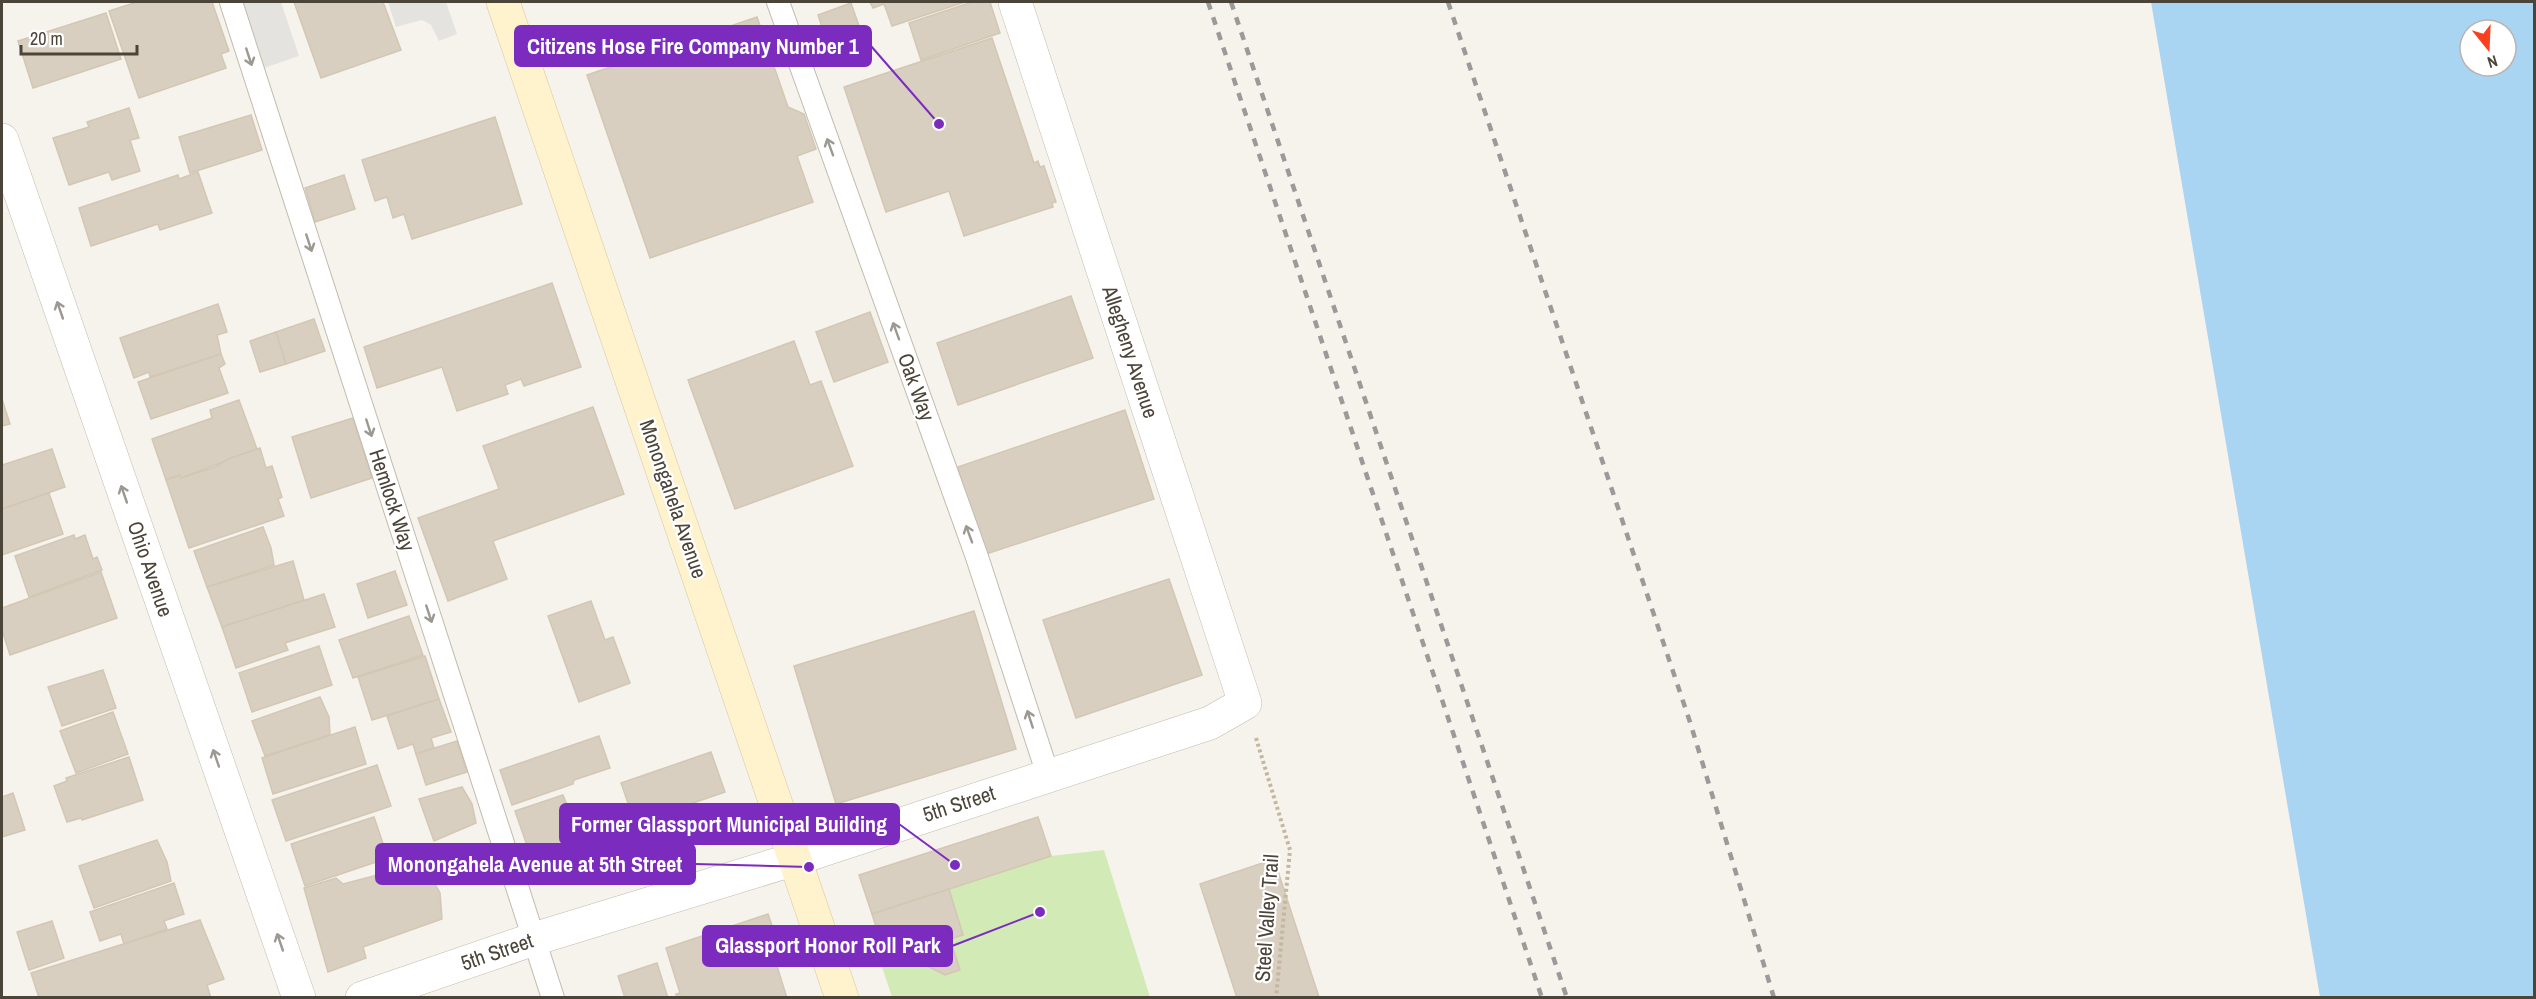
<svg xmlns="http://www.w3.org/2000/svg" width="2536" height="999" viewBox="0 0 2536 999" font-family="'Archivo Narrow',sans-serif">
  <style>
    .green { fill: #d2eab5 }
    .parking { fill: #e5e3e0 }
    .water { fill: #a9d4f2; fill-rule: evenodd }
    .building { fill: #d8cfc1; stroke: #d3c7b4; stroke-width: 1.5 }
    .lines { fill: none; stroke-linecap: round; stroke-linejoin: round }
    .service-casing { stroke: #c2bbae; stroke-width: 24 }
    .minor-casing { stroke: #c2bbae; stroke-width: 34 }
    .secondary-casing { stroke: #d6c79b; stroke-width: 34 }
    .path { stroke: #c4b79f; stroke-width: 4; stroke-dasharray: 3 3; stroke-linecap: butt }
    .service { stroke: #fff; stroke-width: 22 }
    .minor { stroke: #fff; stroke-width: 33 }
    .secondary { stroke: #fff3cd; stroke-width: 33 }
    .rail { stroke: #9a9a9a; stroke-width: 4.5; stroke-dasharray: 8 8; stroke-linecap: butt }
    .oneway { stroke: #9c9892 }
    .labels { text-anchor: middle; stroke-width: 4.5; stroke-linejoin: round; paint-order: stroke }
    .street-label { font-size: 21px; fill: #4b4439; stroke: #fff }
    .leader { fill: none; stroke: #7b2cbf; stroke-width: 2 }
    .callout-dot { fill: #7b2cbf; stroke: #fff; stroke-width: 2 }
    .callout { fill: #7b2cbf; stroke: #7b2cbf; stroke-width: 2 }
    .callout-label { font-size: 22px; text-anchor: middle; font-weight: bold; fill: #fff }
  </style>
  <rect width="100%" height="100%" fill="#f6f3ec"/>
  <path class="green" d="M1104,850L1150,997H892L881,964L917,953L921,963L945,975L960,970L950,939L963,935L949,889L1051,856Z"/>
  <g class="parking">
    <path d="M243,2H281L299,56L264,68Z"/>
    <path d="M388,2H446L457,34L439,41L431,25L422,20L396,27Z"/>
  </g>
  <path class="water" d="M2151,2H2534V997H2320ZM2470,30H2506V66H2470Z"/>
  <g class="building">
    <path d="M137,2H212L229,51L221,54L226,68L139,98L109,11Z"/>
    <path d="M294,2H383L401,50L321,78Z"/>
    <path d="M870,2H965L892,26L884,4L873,8Z"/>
    <path d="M972,2H990L1000,33L921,60L909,23Z"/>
    <path d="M851,3L864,40L830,51L818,15Z"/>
    <path d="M106,13L121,59L33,88L18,41Z"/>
    <path d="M757,17L788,107L804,114L816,149L797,156L813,202L650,258L587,75Z"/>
    <path d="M992,38L1034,163L1038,161L1040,167L1044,166L1056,202L1052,203L1053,207L964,236L949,191L886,212L844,87Z"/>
    <path d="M129,108L139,138L130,140L140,171L112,180L109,172L69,185L53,138L89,127L87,122Z"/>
    <path d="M251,115L262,150L190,173L179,137Z"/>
    <path d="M495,117L522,204L412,239L404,214L393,218L387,197L375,201L362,160Z"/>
    <path d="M198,172L212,213L160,230L158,224L91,246L79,208L178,175L179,179Z"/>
    <path d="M344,175L355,209L315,222L305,188Z"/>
    <path d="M552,283L581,367L524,386L521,379L505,385L508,394L457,411L442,367L377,388L364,347Z"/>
    <path d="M1071,296L1093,358L958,405L937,343Z"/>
    <path d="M218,304L227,332L217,335L221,354L150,377L149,372L134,378L120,338Z"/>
    <path d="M870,312L888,362L834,382L816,332Z"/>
    <path d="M314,319L325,351L286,364L276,332Z"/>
    <path d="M276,332L286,364L260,372L250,341Z"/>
    <path d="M794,341L810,385L821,381L853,466L735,509L688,380Z"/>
    <path d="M221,354L225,364L219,368L228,393L151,419L138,382Z"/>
    <path d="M2,399L10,424L2,426Z"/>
    <path d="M239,400L257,449L181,478L180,475L166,480L152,439L212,418L210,410Z"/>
    <path d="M593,407L624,494L493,541L507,579L448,601L418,518L499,489L483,446Z"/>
    <path d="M1125,410L1154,499L977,557L958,467Z"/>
    <path d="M353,418L372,478L311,498L292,437Z"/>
    <path d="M260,448L266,468L272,466L282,497L278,499L284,516L189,548L166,480L180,475L181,478L215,467L228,459Z"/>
    <path d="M52,449L65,487L2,509V465Z"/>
    <path d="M49,493L63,534L2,555V509Z"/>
    <path d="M263,527L271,548L274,565L207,587L194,551Z"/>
    <path d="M74,535L75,539L85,535L93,559L97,557L102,570L29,597L15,556Z"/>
    <path d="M293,561L304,600L222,627L207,587Z"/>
    <path d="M395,571L407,605L368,618L357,584Z"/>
    <path d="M101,572L117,618L10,655L2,630V608Z"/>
    <path d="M1169,579L1202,675L1076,718L1043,620Z"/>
    <path d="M324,594L335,627L285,643L288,650L236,668L222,627Z"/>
    <path d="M591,601L605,640L613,637L630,683L579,702L548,616Z"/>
    <path d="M974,611L1016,749L836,804L794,666Z"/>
    <path d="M409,616L423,655L353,678L339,640Z"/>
    <path d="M319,646L332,685L252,712L239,673Z"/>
    <path d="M425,656L439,699L372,720L358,677Z"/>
    <path d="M103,670L116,708L62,726L48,687Z"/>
    <path d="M320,697L329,717L330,735L265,756L252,721Z"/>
    <path d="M439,699L451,732L431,738L434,748L416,754L413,744L398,749L387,716Z"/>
    <path d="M113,712L128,754L76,773L60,731Z"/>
    <path d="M355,727L366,764L273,794L262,758Z"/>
    <path d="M599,736L610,768L574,780L573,784L512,805L500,770Z"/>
    <path d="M457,741L467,772L426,785L416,754Z"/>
    <path d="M711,752L725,792L635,823L621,783Z"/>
    <path d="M129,757L143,800L82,820L81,818L67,822L54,786L67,781L66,778Z"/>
    <path d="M377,765L391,806L286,841L272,800Z"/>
    <path d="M462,787L472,804L476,823L434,841L419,799Z"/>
    <path d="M13,793L25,830L2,837V797Z"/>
    <path d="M563,795L569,810L579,807L587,833L576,837L575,840L530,854L515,811Z"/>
    <path d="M374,817L388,858L305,886L291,844Z"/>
    <path d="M1038,817L1051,856L872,914L859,875Z"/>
    <path d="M157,840L167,862L171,881L94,908L79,866Z"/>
    <path d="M1274,859L1319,997L1237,998L1200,884Z"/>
    <path d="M423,863L440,893L442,919L363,947L366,958L328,972L304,888L336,878L343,884Z"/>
    <path d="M174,883L184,914L164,921L167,929L124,944L121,934L100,941L90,912Z"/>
    <path d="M949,889L963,935L950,939L960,970L945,975L921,963L917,953L887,962L872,914Z"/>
    <path d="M768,914L784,960L776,963L787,998H677L676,994L680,993L666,948Z"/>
    <path d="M200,920L224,979L207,985L211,998H39L31,973Z"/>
    <path d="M52,921L64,958L29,970L17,932Z"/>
    <path d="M657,963L668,998H625L618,976Z"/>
  </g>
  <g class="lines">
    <defs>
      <g id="service">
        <path d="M231,2L553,998"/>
        <path d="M778,2L977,557L1048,775"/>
      </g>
      <g id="minor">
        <path d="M2,140L299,998"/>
        <path d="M362,998L534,939L795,859L1210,723L1245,703L1015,2"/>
      </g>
      <path id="secondary" d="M503,2L842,998"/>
    </defs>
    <use href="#service" class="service-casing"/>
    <use href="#minor" class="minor-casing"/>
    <use href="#secondary" class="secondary-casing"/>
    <path class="path" d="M1256,738L1290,850L1276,998"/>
    <use href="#service" class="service"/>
    <use href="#minor" class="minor"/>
    <use href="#secondary" class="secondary"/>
    <g class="rail">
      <path d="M1208,2L1542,998"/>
      <path d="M1231,2L1567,998"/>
      <path d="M1448,2L1690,722L1774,998"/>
    </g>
  </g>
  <defs><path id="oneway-shaft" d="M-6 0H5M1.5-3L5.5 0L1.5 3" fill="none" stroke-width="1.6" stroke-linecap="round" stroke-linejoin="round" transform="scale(1.5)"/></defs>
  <g class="oneway">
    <use href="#oneway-shaft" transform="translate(249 57) rotate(72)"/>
    <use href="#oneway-shaft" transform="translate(830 147) rotate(-110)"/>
    <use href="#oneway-shaft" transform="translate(309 243) rotate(72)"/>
    <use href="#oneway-shaft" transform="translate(60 310) rotate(-109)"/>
    <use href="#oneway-shaft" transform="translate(896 331) rotate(-110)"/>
    <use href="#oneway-shaft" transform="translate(369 428) rotate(72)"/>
    <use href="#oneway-shaft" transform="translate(124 494) rotate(-109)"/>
    <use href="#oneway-shaft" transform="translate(969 534) rotate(-110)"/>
    <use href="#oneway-shaft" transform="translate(429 614) rotate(72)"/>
    <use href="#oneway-shaft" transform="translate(1030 719) rotate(-108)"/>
    <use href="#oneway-shaft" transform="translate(216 758) rotate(-109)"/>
    <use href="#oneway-shaft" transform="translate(280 942) rotate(-109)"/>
  </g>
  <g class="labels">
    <g class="street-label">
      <text transform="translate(1130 352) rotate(72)" y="7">Allegheny Avenue</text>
      <text transform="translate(916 387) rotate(70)" y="7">Oak Way</text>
      <text transform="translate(673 499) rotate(71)" y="7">Monongahela Avenue</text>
      <text transform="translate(392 500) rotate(72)" y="7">Hemlock Way</text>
      <text transform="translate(150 569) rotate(71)" y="7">Ohio Avenue</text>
      <text transform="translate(959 804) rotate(-18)" y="7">5th Street</text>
      <text transform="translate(1267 918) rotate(-86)" y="7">Steel Valley Trail</text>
      <text transform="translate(497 952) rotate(-19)" y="7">5th Street</text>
    </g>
  </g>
  <path class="leader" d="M939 124L871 46M955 865L899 824M809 867L695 864M1040 912L952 946"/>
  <g class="callout-dot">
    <circle cx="939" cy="124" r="6"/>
    <circle cx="955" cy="865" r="6"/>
    <circle cx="809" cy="867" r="6"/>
    <circle cx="1040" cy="912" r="6"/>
  </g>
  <g class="callout">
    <rect x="515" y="26" width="356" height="40" rx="6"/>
    <rect x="560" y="804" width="339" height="40" rx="6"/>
    <rect x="376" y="844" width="319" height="40" rx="6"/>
    <rect x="703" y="926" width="249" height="40" rx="6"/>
  </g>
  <g class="callout-label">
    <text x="693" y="54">Citizens Hose Fire Company Number 1</text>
    <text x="729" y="832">Former Glassport Municipal Building</text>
    <text x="535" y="872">Monongahela Avenue at 5th Street</text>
    <text x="828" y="953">Glassport Honor Roll Park</text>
  </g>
  <rect width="2536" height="999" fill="none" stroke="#4b4439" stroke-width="6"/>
  <g transform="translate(2488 48) rotate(162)"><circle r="28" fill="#ffffff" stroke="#b7b4b0" stroke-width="1.5"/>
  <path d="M0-4.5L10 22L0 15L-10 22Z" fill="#fc3f1d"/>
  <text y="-9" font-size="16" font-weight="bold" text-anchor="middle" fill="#4b4439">N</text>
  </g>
  <path d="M21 45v9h116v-9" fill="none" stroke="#4b4439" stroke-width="3"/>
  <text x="30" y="45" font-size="18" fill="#4b4439" stroke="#ffffff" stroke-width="4.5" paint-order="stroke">20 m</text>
</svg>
